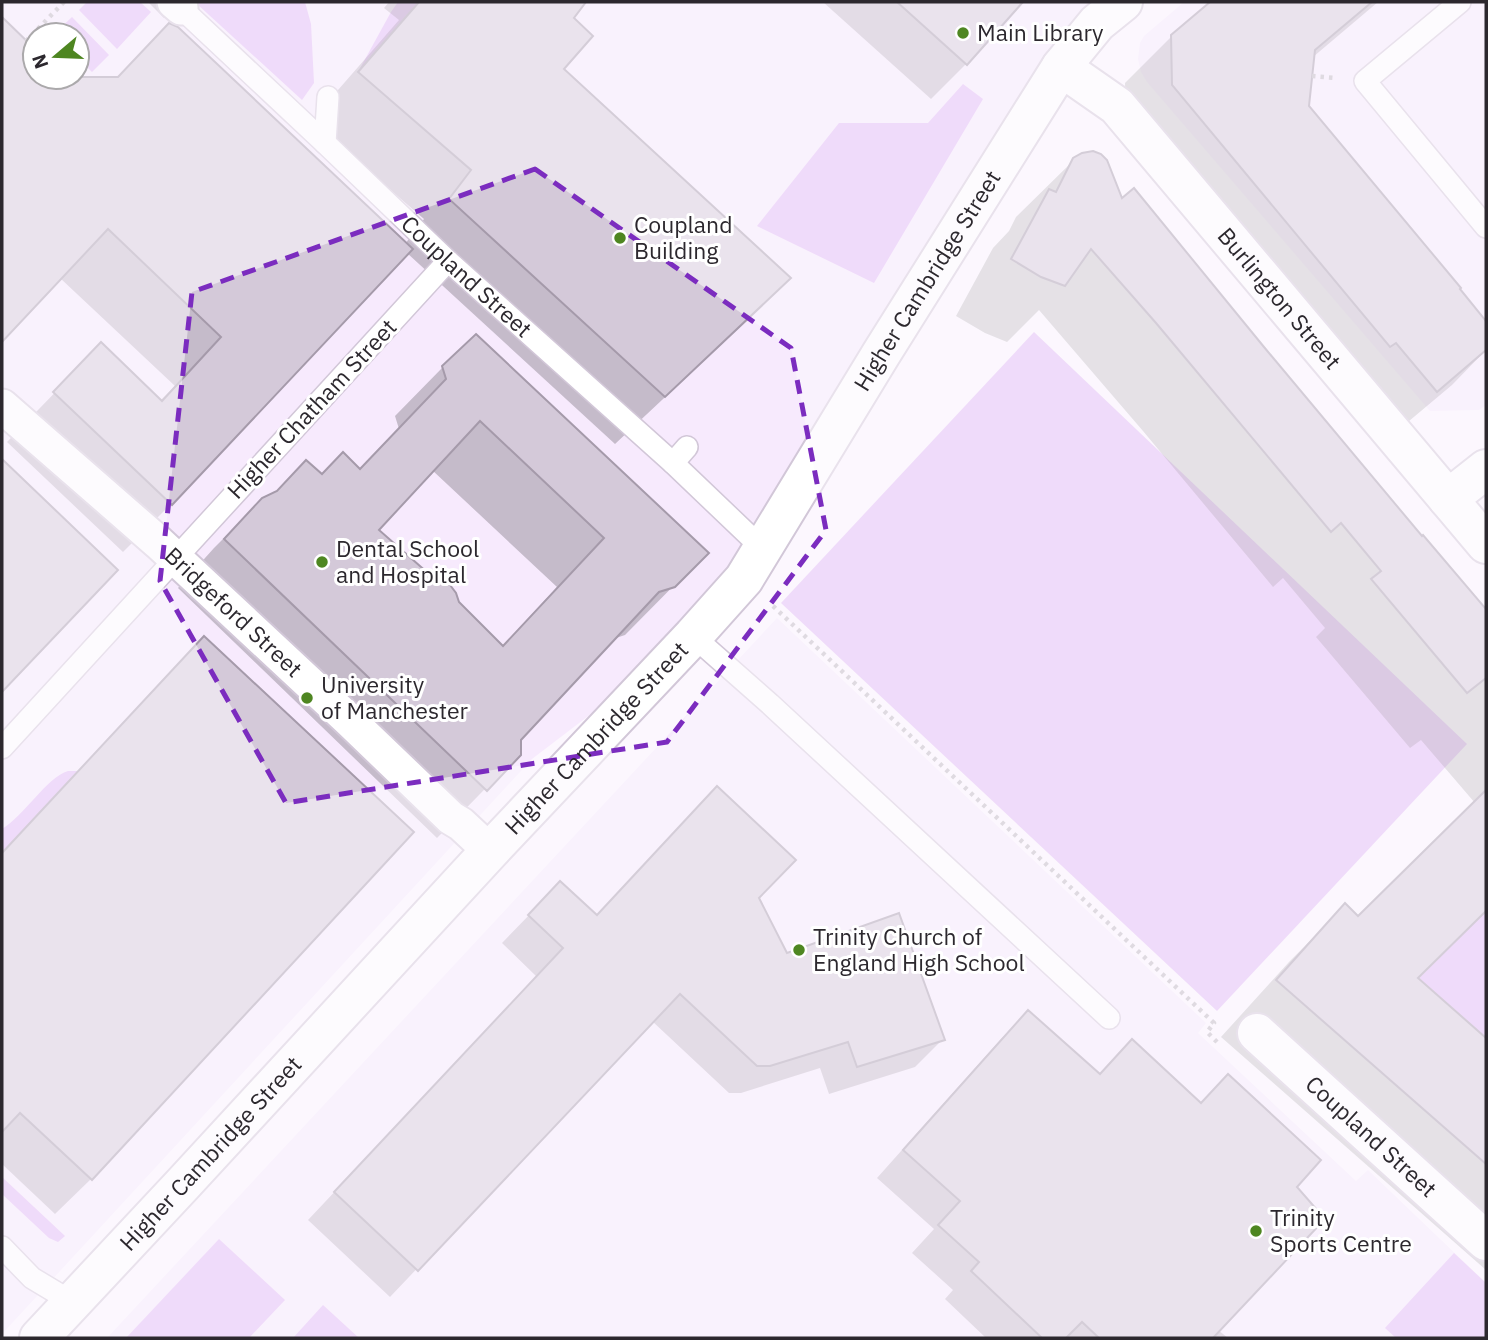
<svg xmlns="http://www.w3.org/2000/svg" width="1488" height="1340" viewBox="0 0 1488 1340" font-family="'IBM Plex Sans',sans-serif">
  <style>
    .built { fill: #f7eafd; fill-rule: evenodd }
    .green { fill: #e1b8f5 }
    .shadow { fill: #0003; fill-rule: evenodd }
    .building { fill: #d4c9d9; stroke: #a59aaa; stroke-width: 2; fill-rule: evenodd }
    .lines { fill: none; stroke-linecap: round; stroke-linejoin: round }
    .service-casing { stroke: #d2c7d8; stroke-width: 24 }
    .pedestrian-casing { stroke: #d2c7d8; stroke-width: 37 }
    .minor-casing { stroke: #d2c7d8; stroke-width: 42 }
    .tertiary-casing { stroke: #d2c7d8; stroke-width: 42 }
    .path { stroke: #bcb7be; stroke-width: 4.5; stroke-dasharray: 3.5 5; stroke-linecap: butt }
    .service { stroke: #fff; stroke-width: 21 }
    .pedestrian { stroke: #fff; stroke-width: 33 }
    .minor { stroke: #fff; stroke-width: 38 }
    .tertiary { stroke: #fff; stroke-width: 38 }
    .marked { fill: none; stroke: #7b2cbf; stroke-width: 5; stroke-dasharray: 14 9; stroke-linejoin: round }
    .poi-dot { fill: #4e8621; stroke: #fff; stroke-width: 2.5 }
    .labels { text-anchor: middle; stroke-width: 6; stroke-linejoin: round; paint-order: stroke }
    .poi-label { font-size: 23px; fill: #2c282e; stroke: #fff; text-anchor: start }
    .street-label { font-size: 23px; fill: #2c282e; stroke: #fff }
  </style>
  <rect width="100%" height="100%" fill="#fcf7fe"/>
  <g class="built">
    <path d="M2,2H1123L693,636L532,759L2,1334ZM35,35H77V77H35Z"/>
    <path d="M1184,2H1486V405L1479,410L1430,411L1147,82L1141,72L1138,59L1140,43L1144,36Z"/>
    <path d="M777,618L1206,1023L1198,1033L1356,1181L1368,1170L1486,1283V1338H107Z"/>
  </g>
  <g class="green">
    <path d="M87,2H140L151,12L117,49L79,10Z"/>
    <path d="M200,2H305L311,24L314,83L302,100L197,4Z"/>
    <path d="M398,2H419L358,72L391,12Z"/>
    <path d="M72,17L109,55L92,72L77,57V35L54,34Z"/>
    <path d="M963,84L983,99L874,283L757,226L839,123H928Z"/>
    <path d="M1034,332L1467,744L1217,1011L781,603Z"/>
    <path d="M68,771H78L2,853V829C24,816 47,777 68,771Z"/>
    <path d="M1486,911V1038L1419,978Z"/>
    <path d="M2,1177L65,1236L58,1242L49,1238L2,1194Z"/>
    <path d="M219,1239L285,1300L249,1338H126Z"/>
    <path d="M1454,1253L1486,1283V1338H1396L1385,1328Z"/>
    <path d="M323,1305L359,1338H293Z"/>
  </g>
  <g class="shadow">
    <path d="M148,2H181L164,18Z"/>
    <path d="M389,2H573L570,5L572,18L562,70L788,278L741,326L615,444L407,253L171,504L123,552L7,442L101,345L160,401L175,386L60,278L2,339V21L35,52V77H61L91,105L169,25L405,244L424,219L311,121L399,20L384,8Z"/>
    <path d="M823,2H1020L966,64L931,99Z"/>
    <path d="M1213,2H1378L1313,57L1308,106L1486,324V350L1452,385L1390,437L1126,132L1125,83L1172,36Z"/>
    <path d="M1074,160L1122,201L1423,537L1486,612V909L1416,978L1486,1040V1270L1221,1037L1289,962L1345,906L1358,919L1475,803L1421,740L1410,748L1316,637L1325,628L1283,578L1273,587L1143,431L1039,310L1007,342L985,333L956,316L993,248L1009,231L1016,217Z"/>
    <path d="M443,367L706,553L625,635L613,639L519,739V754L437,838L178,588L214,548L263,499L321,476L359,471L399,429L395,416ZM432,470L557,587L502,647L457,603L377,530Z"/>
    <path d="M2,462L115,570L2,690Z"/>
    <path d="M204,638L412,833L91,1179L55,1214L2,1164V853L168,674Z"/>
    <path d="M757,897L786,956L943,1039L915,1067L829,1094L820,1068L741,1093H729L652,1021L390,1297L308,1220L537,977L502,943L533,911L596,917Z"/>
    <path d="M1028,1012L1099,1076L1199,1104L1228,1076L1294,1187L1218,1330L1228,1338H986L945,1299L953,1290L912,1253L934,1229L877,1178L1001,1039Z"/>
  </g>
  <g class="building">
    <path d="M419,2H586L574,18L593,36L564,69L791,278L665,397L449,199L471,170L358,72Z"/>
    <path d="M897,2H1023L967,65Z"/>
    <path d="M1210,2H1372L1315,50L1309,106L1461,288L1460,289L1486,321V350L1437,392L1396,343L1390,347L1172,85L1171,35Z"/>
    <path d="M2,17L35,49V77H118L169,23L178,27L413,249L172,505L53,392L101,342L162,401L221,337L108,229L2,342Z"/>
    <path d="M1093,151L1101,154L1107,160L1122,198L1134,188L1264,347L1422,536L1423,535L1486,609V678L1467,693L1371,579L1381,571L1341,523L1331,532L1156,323L1091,249L1065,286L1041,277L1011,259L1049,189L1056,192L1073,158L1082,153Z"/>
    <path d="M476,334L709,553L675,587L659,592L521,740V755L487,791L224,539L262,498L277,491L306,460L322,474L343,452L360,469L446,379L442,366ZM480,421L604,538L503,646L459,602L456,593L450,585L444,582L437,581L379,530Z"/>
    <path d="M2,459L118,570L2,692Z"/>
    <path d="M204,636L414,832L92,1180L20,1113L2,1132V853Z"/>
    <path d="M717,786L796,860L759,898L787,953L899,913L945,1040L857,1067L848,1042L770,1066H757L680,994L418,1271L334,1192L563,948L528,915L560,881L597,915Z"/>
    <path d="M1486,790V911L1418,978L1486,1038V1164L1276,980L1345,903L1358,916Z"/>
    <path d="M1028,1010L1100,1074L1132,1039L1201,1103L1228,1074L1321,1160L1297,1187L1325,1219L1213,1338H1099L1082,1322L1066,1338H1042L971,1271L979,1262L938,1225L960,1201L903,1150Z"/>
  </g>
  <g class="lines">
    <defs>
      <g id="service">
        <path d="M1460,2L1365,81L1486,227"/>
        <path id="s1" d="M181,8L325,143L448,261L673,463L763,549"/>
        <path d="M325,143L328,97"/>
        <path d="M673,463L687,447"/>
        <path d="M693,636L770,704L1109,1018"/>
        <path d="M2,748L448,261"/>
        <path d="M2,1247L32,1278L72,1302"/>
      </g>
      <g id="pedestrian">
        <path d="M174,2L181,8"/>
        <path id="s2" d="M2,406L159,543L350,721L451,818L461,824L490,851"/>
      </g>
      <g id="minor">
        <path d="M1448,499L1486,469"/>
        <path id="s3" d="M1257,1033L1486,1241"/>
      </g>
      <g id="tertiary">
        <path id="s4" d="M1061,67L1117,106L1486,544"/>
        <path id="s5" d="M39,1338L183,1184L490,851L693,636L744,579L881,354L1061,67L1097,23L1123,2"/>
      </g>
    </defs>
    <use href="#service" class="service-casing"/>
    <use href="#pedestrian" class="pedestrian-casing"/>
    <use href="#minor" class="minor-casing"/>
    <use href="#tertiary" class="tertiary-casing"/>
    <g class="path">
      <path d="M26,41L64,2"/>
      <path d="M1312,76L1336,78"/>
      <path d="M773,606L1214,1023L1207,1032L1218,1043"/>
    </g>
    <use href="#service" class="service"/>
    <use href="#pedestrian" class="pedestrian"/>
    <use href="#minor" class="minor"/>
    <use href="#tertiary" class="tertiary"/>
  </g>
  <path d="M0 0H1488V1340H0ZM535,169L791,348L826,530L667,742L286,803L160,581L192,292Z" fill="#fcf7fe" fill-opacity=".55" fill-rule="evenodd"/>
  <path class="marked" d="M535,169L791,348L826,530L667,742L286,803L160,581L192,292Z"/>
  <g class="poi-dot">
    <circle cx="963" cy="33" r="7"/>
    <circle cx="620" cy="238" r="7"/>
    <circle cx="322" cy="562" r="7"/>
    <circle cx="307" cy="698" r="7"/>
    <circle cx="799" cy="950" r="7"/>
    <circle cx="1256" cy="1231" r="7"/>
  </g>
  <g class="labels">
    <g class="poi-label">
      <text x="977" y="41">Main Library</text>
      <text x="634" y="233">Coupland<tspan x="634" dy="26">Building</tspan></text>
      <text x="336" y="557">Dental School<tspan x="336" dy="26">and Hospital</tspan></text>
      <text x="321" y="693">University<tspan x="321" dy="26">of Manchester</tspan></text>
      <text x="813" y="945">Trinity Church of<tspan x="813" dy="26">England High School</tspan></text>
      <text x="1270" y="1226">Trinity<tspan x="1270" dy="26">Sports Centre</tspan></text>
    </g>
    <g class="street-label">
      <text dy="8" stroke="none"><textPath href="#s1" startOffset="392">Coupland Street</textPath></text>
      <text dy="8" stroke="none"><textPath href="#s5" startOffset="1386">Higher Cambridge Street</textPath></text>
      <text dy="8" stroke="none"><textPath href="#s4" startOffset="320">Burlington Street</textPath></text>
      <text transform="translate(312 409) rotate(-47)" y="8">Higher Chatham Street</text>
      <text dy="8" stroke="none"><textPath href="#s2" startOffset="310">Bridgeford Street</textPath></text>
      <text dy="8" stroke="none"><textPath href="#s5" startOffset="819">Higher Cambridge Street</textPath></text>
      <text dy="8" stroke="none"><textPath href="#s3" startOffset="154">Coupland Street</textPath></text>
      <text dy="8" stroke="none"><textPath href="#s5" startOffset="252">Higher Cambridge Street</textPath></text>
    </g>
  </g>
  <rect width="1488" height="1340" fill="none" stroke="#2c282e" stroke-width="7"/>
  <g transform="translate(56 56) rotate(251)"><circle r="33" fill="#ffffff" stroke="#aba9ab" stroke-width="2"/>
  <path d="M0-5L12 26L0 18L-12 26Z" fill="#4e8621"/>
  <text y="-10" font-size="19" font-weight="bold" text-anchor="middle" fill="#2c282e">N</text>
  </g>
</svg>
